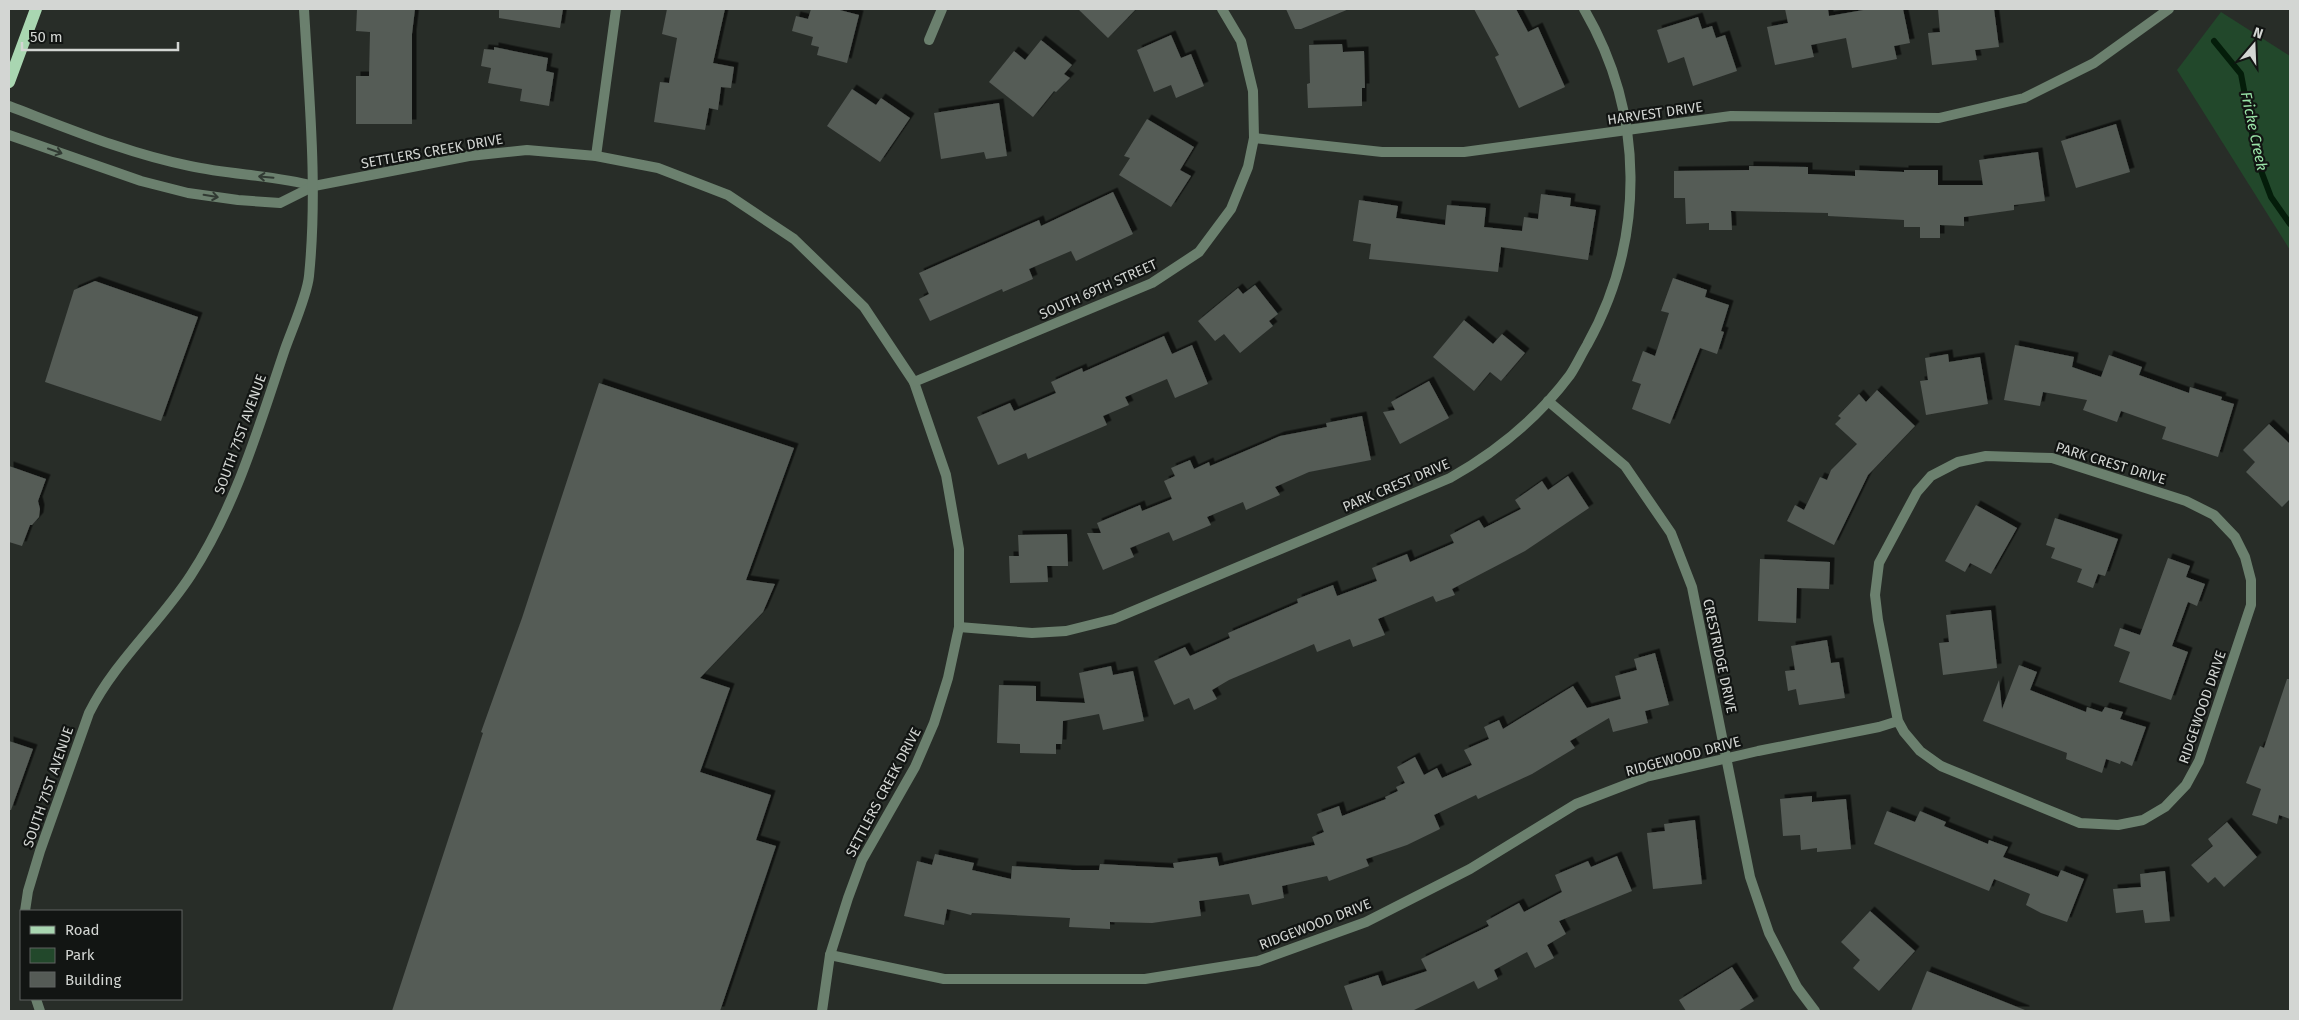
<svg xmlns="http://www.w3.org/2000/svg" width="2299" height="1020" viewBox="0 0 2299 1020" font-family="'Fira Sans',sans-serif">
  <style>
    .green { fill: #22482b }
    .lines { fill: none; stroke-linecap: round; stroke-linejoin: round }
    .stream { stroke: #041d0a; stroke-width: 6 }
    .building { fill: #555b56; filter: url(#shadow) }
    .minor { stroke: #6b806e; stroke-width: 10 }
    .primary { stroke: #a9d6b1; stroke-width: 12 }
    .oneway { stroke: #313a33 }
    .labels { text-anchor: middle; stroke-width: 4.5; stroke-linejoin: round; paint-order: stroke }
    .street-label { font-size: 14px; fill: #d3d6d3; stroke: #121513 }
    .water-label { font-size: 15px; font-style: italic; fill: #99e3a7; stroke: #121513 }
  </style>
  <defs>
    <filter id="shadow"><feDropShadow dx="4.5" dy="-4.5" stdDeviation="0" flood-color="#0009"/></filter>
  </defs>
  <rect width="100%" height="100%" fill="#282d28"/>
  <path class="green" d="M2221,12L2290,56V250L2177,70Z"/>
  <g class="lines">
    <path class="stream" d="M2214,41L2241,74L2257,160L2271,197L2290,224"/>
  </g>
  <g class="building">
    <path d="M357,9H415L412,34V124H356V76H369L370,32L356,31Z"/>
    <path d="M499,9H563L560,28L499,18Z"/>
    <path d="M667,9H725L713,63L734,67L731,88L721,87L718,110L709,108L705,130L654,122L660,82L669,83L677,38L662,34Z"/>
    <path d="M811,9H836L859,15L847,63L817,55L819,47L811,45L813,37L792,31L796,16L808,19Z"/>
    <path d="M1078,9H1136L1108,38Z"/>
    <path d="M1286,9H1349L1301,29H1295Z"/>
    <path d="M1474,9H1516L1528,32L1538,27L1565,87L1519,108L1495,57L1499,55Z"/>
    <path d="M1785,9H1828L1829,16L1869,9H1903L1910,43L1894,46L1897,59L1852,68L1846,38L1811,45L1814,57L1775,65L1767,27L1788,23Z"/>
    <path d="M1938,9H1994L1999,47L1975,50L1977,60L1932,65L1928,33L1940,32Z"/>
    <path d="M1698,17L1702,29L1712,26L1716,38L1725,35L1737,71L1693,86L1684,57L1668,63L1657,30Z"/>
    <path d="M1171,35L1181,58L1191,54L1204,86L1176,98L1171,85L1154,92L1137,50Z"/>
    <path d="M1041,40L1072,65L1064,74L1070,78L1056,92L1054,91L1033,117L989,82L1014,51L1025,60Z"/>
    <path d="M1342,44L1343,52L1364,51L1365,88H1362V106L1308,108L1307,84L1310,83L1309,45Z"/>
    <path d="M494,47L548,58L546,71L554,73L549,106L520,101L522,89L488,83L491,68L481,66L484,49L494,50Z"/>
    <path d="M852,89L876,105L881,98L910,118L880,162L827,126Z"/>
    <path d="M999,103L1007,156L986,159L984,152L941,159L934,113Z"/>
    <path d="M1147,119L1194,147L1180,170L1191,176L1171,207L1119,175L1130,158L1124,156Z"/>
    <path d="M2116,124L2130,172L2076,188L2061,141Z"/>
    <path d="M2038,152L2045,201L2014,205V210L1964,217V226L1940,225V238H1920V227H1904V220L1828,216V213L1731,211L1732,230H1709V223L1686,224L1685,198H1674V171L1749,170V166L1808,167V174L1855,176V170L1904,172V170H1938V185H1983L1979,160Z"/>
    <path d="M1113,192L1133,234L1076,261L1071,251L1029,269L1033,279L1003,292L1002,289L930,321L919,299L929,294L919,273L1039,220L1041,226Z"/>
    <path d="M1541,194L1571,198L1570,206L1596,210L1588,260L1501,247L1498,272L1369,259L1371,244L1353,241L1359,200L1398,206L1396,218L1445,225L1447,205L1486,208L1484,227L1522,231L1524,217L1538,219Z"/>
    <path d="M1673,278L1707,290L1705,297L1729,305L1721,331L1724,332L1717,354L1700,348L1670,424L1632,409L1641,384L1632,381L1643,351L1655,356L1669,313L1661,311Z"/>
    <path d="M95,281L198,317L161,421L45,382L74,290Z"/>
    <path d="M1255,285L1278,314L1269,321L1273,326L1240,353L1224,334L1215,341L1198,321L1238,288L1243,294Z"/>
    <path d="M1464,320L1493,344L1502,334L1525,353L1501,381L1490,372L1474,391L1433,357Z"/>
    <path d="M1164,336L1172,354L1192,345L1208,384L1175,398L1167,379L1125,397L1129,405L1103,416L1107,425L1028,459L1026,453L998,465L977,417L1010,403L1014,411L1056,393L1051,382L1082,368L1083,372Z"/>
    <path d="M2015,345L2074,357L2072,367L2101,377L2109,355L2142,367L2139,375L2189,393L2190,387L2222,397L2221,400L2234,404L2218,457L2162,439L2166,427L2121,411L2117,422L2083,410L2087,400L2043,392L2040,406L2004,400Z"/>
    <path d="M1948,354L1949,362L1980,357L1988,404L1926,415L1920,381L1928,380L1925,358Z"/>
    <path d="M1429,381L1449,418L1400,444L1383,412L1395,410L1391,402Z"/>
    <path d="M599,383L794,448L746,580L775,584L763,612L700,678L730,688L700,772L771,795L756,840L776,846L720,1011H392L483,733L481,732L522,618Z"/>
    <path d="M1877,390L1915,426L1868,475L1834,545L1787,521L1795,505L1804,510L1820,477L1827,480L1831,470L1857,444L1835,424L1841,418L1838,416L1859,394L1866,402Z"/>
    <path d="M1362,416L1371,460L1309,472L1275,487L1280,495L1246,510L1243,502L1207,517L1211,525L1173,541L1169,532L1130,548L1134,557L1103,570L1087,533H1101L1097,523L1140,505L1142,511L1172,499L1164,481L1175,476L1171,468L1190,460L1194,469L1209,462L1210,466L1280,436L1327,427L1326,423Z"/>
    <path d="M2269,424L2290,444V499L2282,507L2246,472L2255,462L2243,450Z"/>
    <path d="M9,466L46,479L38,501L40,509L39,517L32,525H30L22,546L9,542Z"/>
    <path d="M1568,476L1589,508L1525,551L1452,589L1455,595L1436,602L1433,596L1378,619L1385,635L1353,647L1350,639L1317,652L1314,644L1229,680L1212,690L1217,699L1194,710L1189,698L1174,705L1154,661L1185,647L1190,656L1230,638L1228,633L1298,603L1297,599L1333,585L1337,596L1377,581L1372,568L1407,554L1410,562L1454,543L1450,535L1479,520L1484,528L1521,509L1515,500L1542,481L1548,490Z"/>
    <path d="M1976,505L2017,528L1991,574L1970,563L1965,572L1945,561Z"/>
    <path d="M2055,518L2118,539L2105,576L2098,574L2093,588L2077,582L2082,569L2051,558L2055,548L2046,545Z"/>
    <path d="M1067,534L1068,566H1047L1048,582L1010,583L1009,556H1019L1018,535Z"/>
    <path d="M2168,558L2190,566L2186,577L2205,584L2197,606L2188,602L2172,646L2188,652L2171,700L2119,682L2130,652L2114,646L2120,628L2140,635Z"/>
    <path d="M1760,559L1830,562L1829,589L1797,588L1796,623L1758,621Z"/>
    <path d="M1991,610L1997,668L1943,675L1939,643L1949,642L1946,615Z"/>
    <path d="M1827,640L1831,663L1839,662L1845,698L1799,705L1796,689L1788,691L1785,671L1795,670L1791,646Z"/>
    <path d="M1655,653L1669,705L1645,711L1648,723L1613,732L1609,718L1570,741L1575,748L1532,774L1478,799L1476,795L1434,815L1440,829L1407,845L1366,859L1369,866L1329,881L1327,876L1282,886L1284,898L1252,905L1249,894L1199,901L1201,916L1152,923L1110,922V929L1069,927L1070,918L972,913L971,915L947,909L944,925L904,916L917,861L932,865L935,854L974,863L972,870L1011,879L1012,866L1072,870H1099L1100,864L1174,868L1173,863L1217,857L1219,866L1315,845L1312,837L1324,832L1317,814L1339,806L1342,816L1386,799L1385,797L1398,791L1396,787L1405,783L1397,767L1415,757L1424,775L1437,768L1442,778L1472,765L1464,750L1489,739L1484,727L1499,720L1503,729L1573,686L1587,708L1621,699L1615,676L1637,670L1634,659Z"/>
    <path d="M2019,665L2037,672L2030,690L2086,712L2087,707L2102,712L2105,707L2123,712L2120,719L2146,727L2132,766L2121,761L2120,764L2106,759L2102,773L2066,759L2067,753L1983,721L1999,680L2002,709Z"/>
    <path d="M1111,666L1113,675L1133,671L1144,721L1103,730L1099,714L1063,721L1062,744H1056V754L1020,753V744L997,743L999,685L1036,686V701L1085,703L1079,673Z"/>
    <path d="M2287,679H2290V819L2279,815L2277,824L2252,815L2261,789L2246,783L2260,746L2264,748Z"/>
    <path d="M9,741L33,749L11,810H9Z"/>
    <path d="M1812,796V802L1846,799L1851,849L1817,852V848L1801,850L1800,835L1783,836L1780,799Z"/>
    <path d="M1887,811L1915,822L1920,811L1946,822L1944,826L1988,844L1989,840L2008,847L2003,857L2058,877L2061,870L2084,879L2067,922L2041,913L2026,905L2030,894L1994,879L1989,891L1874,844Z"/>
    <path d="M1695,820L1702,884L1653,889L1647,833L1665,831L1664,824Z"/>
    <path d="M2227,822L2257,857L2224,887L2215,877L2208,883L2191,865L2213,846L2208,839Z"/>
    <path d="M1617,856L1632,891L1559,921L1566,934L1547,945L1554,958L1535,968L1527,952L1494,970L1498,979L1478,989L1474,981L1412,1011H1353L1344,986L1378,975L1382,986L1427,971L1421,959L1489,926L1486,921L1519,903L1524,912L1562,892L1555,875L1588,861L1591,867Z"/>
    <path d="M2165,871L2170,921L2145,923L2143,910L2116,913L2113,889L2141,887L2140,874Z"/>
    <path d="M1870,911L1915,951L1879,991L1853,968L1860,960L1841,942Z"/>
    <path d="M1732,967L1754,1001L1738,1011H1686L1679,1000Z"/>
    <path d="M1927,971L2025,1010V1011H1911Z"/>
  </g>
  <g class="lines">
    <g class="minor">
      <path d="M929,40L942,9"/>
      <path d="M9,106C67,128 129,154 190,166C231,175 273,175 314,186"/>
      <path d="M9,135L141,181L188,193L238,200L280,203L314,186L469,156L527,150L596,156L658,168L728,195L794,239L864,307L914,382L946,475L959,549V627L948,678L934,723L915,767L862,860L848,898L830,955L822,1011"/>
      <path d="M1254,138L1382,152H1464L1731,116L1939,118L2024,98L2094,63L2169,9"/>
      <path d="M596,156L616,9"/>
      <path d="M914,382L1152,283L1199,252L1231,209L1248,167L1254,138L1253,91L1241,41L1222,9"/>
      <path d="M1548,401L1625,466L1671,533L1692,587L1750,877L1769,933L1797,987L1815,1011"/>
      <path d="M959,627L1032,633L1066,631L1114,619L1450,478C1496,452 1538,418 1570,375C1576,366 1581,355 1587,345C1646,239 1645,114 1584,9"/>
      <path d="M25,911L28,891L40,851L89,713C115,661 160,623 191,575C236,506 259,426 285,349C292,329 307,296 309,276C318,187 309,98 304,9"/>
      <path d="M830,955L944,979H1145L1258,961L1366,922L1470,869L1576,804L1646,777L1758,751L1879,727L1898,721L1904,732L1920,751L1941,766L2080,823L2118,825L2143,820L2165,807L2186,785L2199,761L2251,605V580L2245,557L2235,537L2214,515L2186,501L2052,458L1986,456L1958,462L1931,476L1917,492L1879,563L1875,595L1878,620L1898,721"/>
      <path d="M36,999L40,1011"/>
    </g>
    <path class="primary" d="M9,82L36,9"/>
  </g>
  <defs><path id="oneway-shaft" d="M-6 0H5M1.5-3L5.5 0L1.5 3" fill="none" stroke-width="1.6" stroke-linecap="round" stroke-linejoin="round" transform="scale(1.25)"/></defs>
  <g class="oneway">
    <use href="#oneway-shaft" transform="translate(55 151) rotate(19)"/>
    <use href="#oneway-shaft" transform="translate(266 177) rotate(-175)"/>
    <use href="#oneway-shaft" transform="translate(211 196) rotate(9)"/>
  </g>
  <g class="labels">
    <g class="street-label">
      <text transform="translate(1655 113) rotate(-8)" y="5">HARVEST DRIVE</text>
      <text transform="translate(432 151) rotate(-10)" y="5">SETTLERS CREEK DRIVE</text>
      <text transform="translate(1098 289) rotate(-24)" y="5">SOUTH 69TH STREET</text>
      <text transform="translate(240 434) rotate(-70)" y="5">SOUTH 71ST AVENUE</text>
      <text transform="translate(2111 463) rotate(17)" y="5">PARK CREST DRIVE</text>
      <text transform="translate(1396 485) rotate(-23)" y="5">PARK CREST DRIVE</text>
      <text transform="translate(1720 656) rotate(78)" y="5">CRESTRIDGE DRIVE</text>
      <text transform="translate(2202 707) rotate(-71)" y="5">RIDGEWOOD DRIVE</text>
      <text transform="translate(1683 756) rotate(-15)" y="5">RIDGEWOOD DRIVE</text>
      <text transform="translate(48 787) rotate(-71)" y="5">SOUTH 71ST AVENUE</text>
      <text transform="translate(883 792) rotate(-62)" y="5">SETTLERS CREEK DRIVE</text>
      <text transform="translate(1315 924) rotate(-21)" y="5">RIDGEWOOD DRIVE</text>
    </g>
    <g class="water-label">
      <text transform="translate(2254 131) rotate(78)" y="5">Fricke Creek</text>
    </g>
  </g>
  <rect width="2299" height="1020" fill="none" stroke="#d3d6d3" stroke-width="20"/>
  <rect x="20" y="910" width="162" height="90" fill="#121513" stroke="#5f6260"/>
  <rect x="30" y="926" width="25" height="8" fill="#a9d6b1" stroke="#5f6260"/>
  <text x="65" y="935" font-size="15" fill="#d3d6d3">Road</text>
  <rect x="30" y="948" width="25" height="15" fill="#22482b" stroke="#5f6260"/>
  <text x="65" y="960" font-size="15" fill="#d3d6d3">Park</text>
  <rect x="30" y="972" width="25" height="15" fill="#555b56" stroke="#5f6260"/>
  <text x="65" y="985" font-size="15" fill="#d3d6d3">Building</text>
  <g transform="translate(2254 45) rotate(19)" stroke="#121513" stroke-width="4" paint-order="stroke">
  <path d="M0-4L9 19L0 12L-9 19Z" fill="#d3d6d3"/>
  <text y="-8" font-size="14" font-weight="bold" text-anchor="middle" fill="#d3d6d3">N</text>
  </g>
  <path d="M22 42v8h156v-8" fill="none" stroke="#d3d6d3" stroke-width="2.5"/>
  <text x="30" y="42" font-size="15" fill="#d3d6d3" stroke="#121513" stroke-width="4" paint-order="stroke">50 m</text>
</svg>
